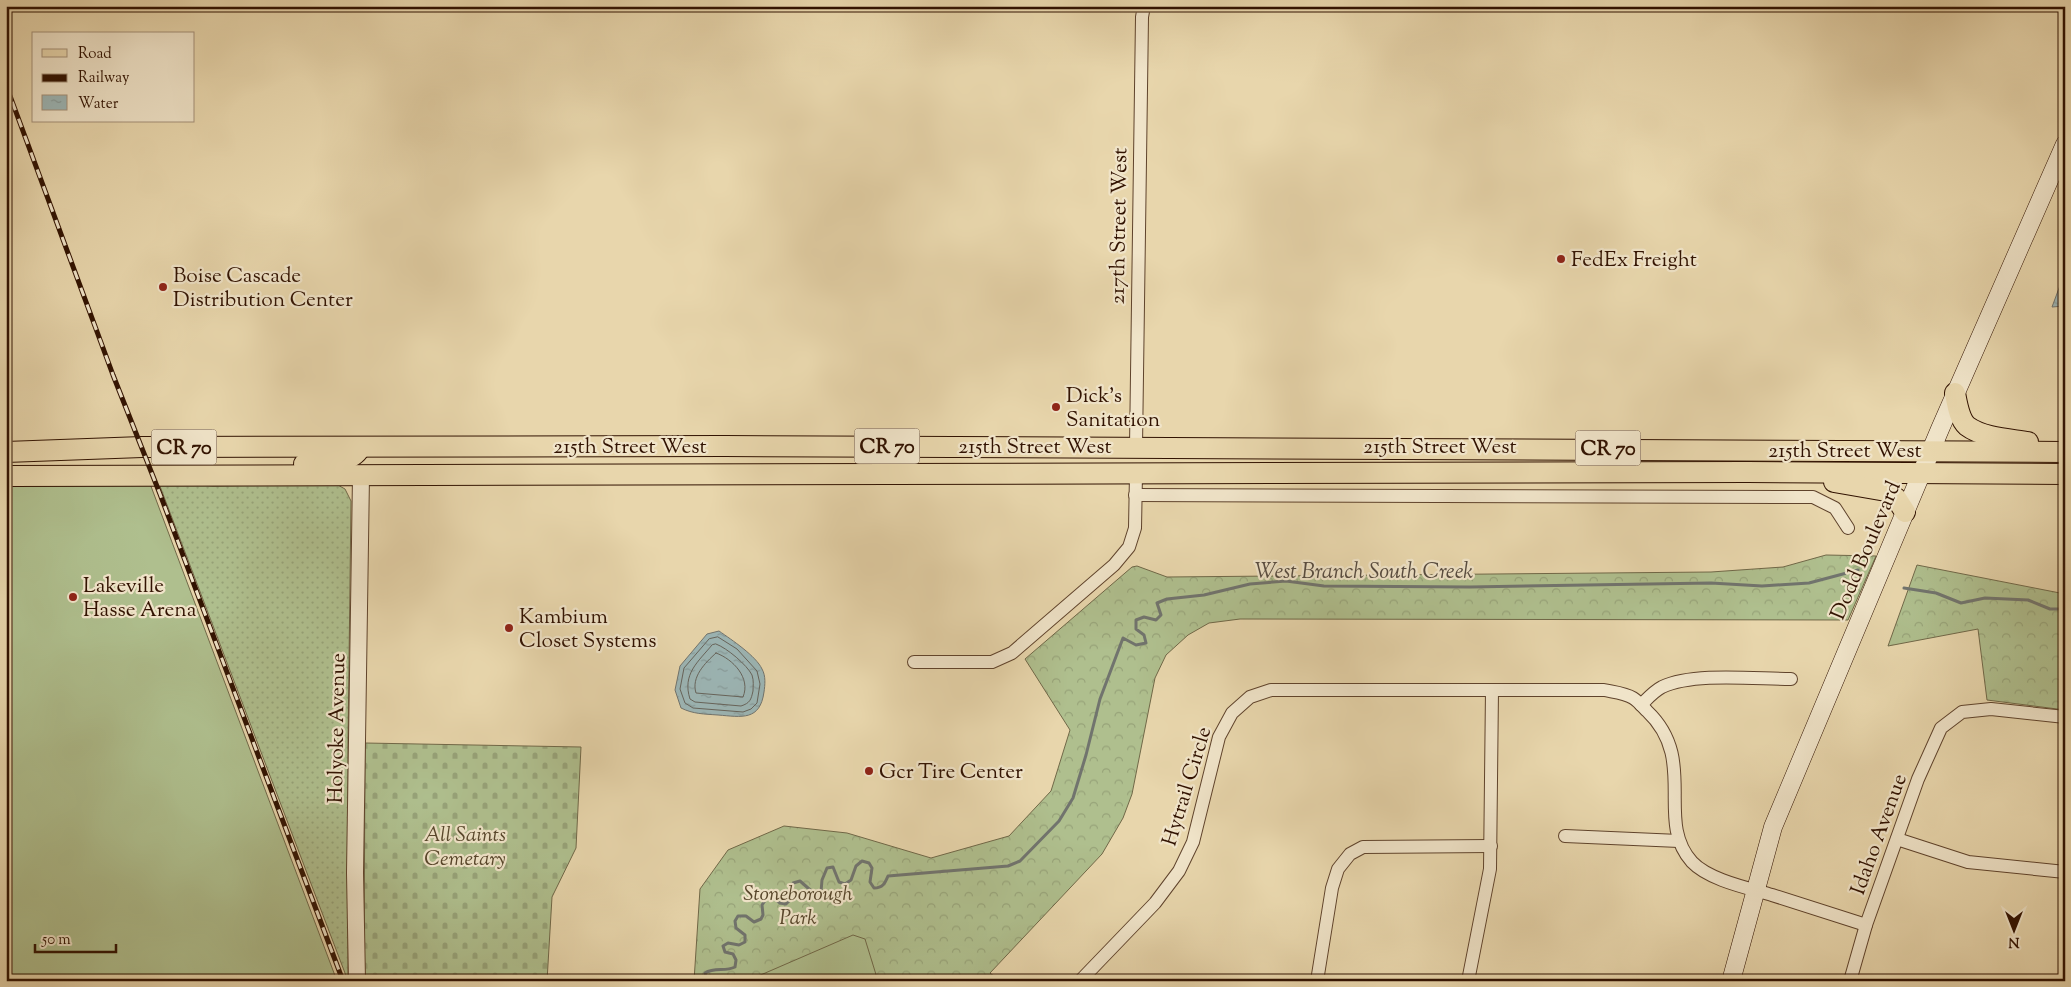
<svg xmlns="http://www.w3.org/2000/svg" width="2071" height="987" viewBox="0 0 2071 987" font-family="'Sorts Mill Goudy',serif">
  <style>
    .grass { fill: url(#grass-dots); stroke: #706848 }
    .forest { fill: url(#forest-crowns); stroke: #706848 }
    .cemetery { fill: url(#cemetery-stones); stroke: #706848 }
    .garden { fill: #afbf8e; stroke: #706848 }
    .water { fill: url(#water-ripples); stroke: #71746e }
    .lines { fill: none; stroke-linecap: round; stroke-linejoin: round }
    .shore { stroke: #66645c; stroke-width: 1 }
    .stream { stroke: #71746e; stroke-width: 3 }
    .minor-casing { stroke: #5f432c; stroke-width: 14 }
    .tertiary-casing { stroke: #5f432c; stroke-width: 18 }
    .secondary-casing { stroke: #311201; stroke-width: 19 }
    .primary-casing { stroke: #311201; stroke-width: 22 }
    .minor { stroke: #f0e4c9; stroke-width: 12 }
    .tertiary { stroke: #f0e4c9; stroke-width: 16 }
    .secondary { stroke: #f0e4c9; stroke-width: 18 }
    .primary { stroke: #e8d6ac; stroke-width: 20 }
    .rail-casing { stroke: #311201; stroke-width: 5 }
    .rail { stroke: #f0e4c9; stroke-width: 3; stroke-dasharray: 9; stroke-linecap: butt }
    .poi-dot { fill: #8f2418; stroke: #f0e4c9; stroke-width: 2 }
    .labels { text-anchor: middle; stroke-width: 4.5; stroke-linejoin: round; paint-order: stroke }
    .shield { fill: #f0e4c9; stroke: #6a513d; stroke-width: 1 }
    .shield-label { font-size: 20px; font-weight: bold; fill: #311201 }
    .street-label { font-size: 21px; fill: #311201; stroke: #f0e4c9 }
    .poi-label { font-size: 21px; fill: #311201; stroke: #f0e4c9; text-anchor: start }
    .park-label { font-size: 21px; font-style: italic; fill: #57462b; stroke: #f0e4c9 }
    .water-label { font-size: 22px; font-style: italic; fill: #564b40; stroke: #f0e4c9 }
  </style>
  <defs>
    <pattern id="grass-dots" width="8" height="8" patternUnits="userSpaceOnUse" patternTransform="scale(1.25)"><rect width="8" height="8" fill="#afbf8e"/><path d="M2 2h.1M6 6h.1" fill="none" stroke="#97a379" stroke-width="1.8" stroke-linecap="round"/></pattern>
    <pattern id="forest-crowns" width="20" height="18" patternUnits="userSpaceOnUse" patternTransform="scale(1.25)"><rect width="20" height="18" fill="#afbf8e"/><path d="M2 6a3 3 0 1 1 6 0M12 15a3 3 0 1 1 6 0" fill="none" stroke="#97a379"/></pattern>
    <pattern id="cemetery-stones" width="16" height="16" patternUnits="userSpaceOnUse" patternTransform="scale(1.25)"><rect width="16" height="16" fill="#afbf8e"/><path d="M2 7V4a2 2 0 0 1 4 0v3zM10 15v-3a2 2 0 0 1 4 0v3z" fill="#97a379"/></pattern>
    <pattern id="water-ripples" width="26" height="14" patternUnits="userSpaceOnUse" patternTransform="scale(1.25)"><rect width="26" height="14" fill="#9cb6b6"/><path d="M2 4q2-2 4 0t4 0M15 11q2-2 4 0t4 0" fill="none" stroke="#879b9b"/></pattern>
  </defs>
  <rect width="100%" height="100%" fill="#e8d6ac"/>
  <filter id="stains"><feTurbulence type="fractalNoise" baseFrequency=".004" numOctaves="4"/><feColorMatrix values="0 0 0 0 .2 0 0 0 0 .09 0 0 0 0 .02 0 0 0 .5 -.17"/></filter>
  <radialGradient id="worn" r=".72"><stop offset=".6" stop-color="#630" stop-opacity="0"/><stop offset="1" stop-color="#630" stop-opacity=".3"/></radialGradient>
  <path class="grass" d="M158,481L213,486L336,484L345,489L351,501L348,742V981Z"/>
  <g class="forest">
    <path d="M1826,555L1876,556L1848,620L1240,619L1209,623L1188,635L1166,655L1155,678L1132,794L1123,818L1102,854L990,973L1000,981H694L700,889L728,850L784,826L847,833L931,858L1009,836L1051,791L1070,730L1025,659L1132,567L1137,566L1167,577L1711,572L1783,567Z"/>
    <path d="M1917,565L2065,594V710L1987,700L1978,629L1888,646Z"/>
  </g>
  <path class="cemetery" d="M365,743L581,747L576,848L552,897L547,981H364Z"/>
  <g class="garden">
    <path d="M149,481L337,981H6V486Z"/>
    <path d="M853,935L865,939L878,981H758L756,977Z"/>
  </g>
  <g class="water">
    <path d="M2065,272V306L2052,307Z"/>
    <path d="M719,631C732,640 756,656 762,669C766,676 765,685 764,692C760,721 742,717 718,715C704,714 693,714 681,708L675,690L680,666L707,634Z"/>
  </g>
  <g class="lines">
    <g class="shore">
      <path d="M718,637L737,649L757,671L760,684L757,703L751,709L743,712L693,708L685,703L680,689L684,668L709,639Z"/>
      <path d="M716,644C727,648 747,665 752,675C754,681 753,686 753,691C751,700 750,703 741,706L695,702L690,699C682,674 698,662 712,645Z"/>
      <path d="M716,653C733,659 751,678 743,697L696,693C691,677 705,663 716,653Z"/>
    </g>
    <g class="stream">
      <path d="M1904,588L1936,593L1961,603L1985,598L2028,600L2050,609H2065"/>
      <path d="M707,981L705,973C715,967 725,972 735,967L736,960L733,954L725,952L723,946L728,943L739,945L745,942V935L736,928L735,921L738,916H746L754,922L761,919L763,915L762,905L769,895L780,903L786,904L790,900L793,883L800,881L816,895L821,892L822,880L827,868L833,867L839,882L845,884L851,880L856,866L862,861L869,863L872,868L870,882L874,888C883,888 885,883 888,876L1008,866L1020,861L1059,821L1073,798L1086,755L1100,699L1123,638L1136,645L1146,643L1144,635L1136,629V620L1144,617L1156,620L1161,615L1157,603L1167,599L1204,595L1250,584L1286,581L1324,586L1470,587L1711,583L1762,586L1809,583L1858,570"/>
    </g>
    <defs>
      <g id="minor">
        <path d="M1136,446L1142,17L1144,6"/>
        <path d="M1135,495L1813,497L1835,508L1848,528"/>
        <path d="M914,662H992L1012,653L1114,565L1129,547L1135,528L1136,474"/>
        <path d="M1641,705C1647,699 1654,691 1662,687C1694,672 1755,679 1791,679"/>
        <path d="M1565,836L1679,841"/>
        <path d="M1897,839L1968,862L2065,872"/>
        <path d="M1080,981L1155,903L1179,871L1193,842L1219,737L1232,713L1250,697L1271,690H1604C1613,692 1625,693 1633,698C1638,701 1643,707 1647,711C1699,760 1654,820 1692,862C1709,880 1748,888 1772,895C1804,905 1835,915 1866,925"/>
        <path d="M1317,981L1332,888L1338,869L1350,854L1363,847L1491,846"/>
        <path d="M1468,981L1490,869L1492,690"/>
        <path d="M1850,981L1866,925L1918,779L1941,728L1962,712L1991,709L2065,717"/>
      </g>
      <path id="tertiary" d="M357,981L355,873L361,476"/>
      <path id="secondary" d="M1731,981L1773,827L1940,429L2065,144"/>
      <g id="primary">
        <path d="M1955,393C1957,403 1959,419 1967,426C1983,438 2010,439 2028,442"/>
        <path d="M6,452L142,447C783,445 1424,446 2065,452"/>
        <path d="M304,464C321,463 351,465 360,448"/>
        <path d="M6,476L1748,472L2065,474"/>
        <path d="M1834,482L1886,491L1896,498L1905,512"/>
      </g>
    </defs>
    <use href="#minor" class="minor-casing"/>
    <use href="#tertiary" class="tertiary-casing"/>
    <use href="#secondary" class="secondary-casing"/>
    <use href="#primary" class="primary-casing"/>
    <use href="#minor" class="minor"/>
    <use href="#tertiary" class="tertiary"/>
    <use href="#secondary" class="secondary"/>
    <use href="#primary" class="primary"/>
    <defs>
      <path id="rail" d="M6,85L113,375L160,494L343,981"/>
    </defs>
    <use href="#rail" class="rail-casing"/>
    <use href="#rail" class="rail"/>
  </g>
  <g class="poi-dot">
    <circle cx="1561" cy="259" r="5"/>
    <circle cx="163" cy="287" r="5"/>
    <circle cx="1056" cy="407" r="5"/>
    <circle cx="73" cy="597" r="5"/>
    <circle cx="509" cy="628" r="5"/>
    <circle cx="869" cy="771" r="5"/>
  </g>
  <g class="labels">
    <g class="shield">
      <rect x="854.5" y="428.5" width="65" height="35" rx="4"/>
      <rect x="151.5" y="429.5" width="65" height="35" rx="4"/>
      <rect x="1575.5" y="430.5" width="65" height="35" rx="4"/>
    </g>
    <g class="shield-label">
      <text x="887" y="453">CR 70</text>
      <text x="184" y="454">CR 70</text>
      <text x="1608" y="455">CR 70</text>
    </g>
    <g class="street-label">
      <text transform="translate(1118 226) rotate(-89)" y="7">217th Street West</text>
      <text x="630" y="453">215th Street West</text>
      <text x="1035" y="453">215th Street West</text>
      <text x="1440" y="453">215th Street West</text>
      <text x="1845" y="457">215th Street West</text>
      <text transform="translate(1865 550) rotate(-67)" y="7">Dodd Boulevard</text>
      <text transform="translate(336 728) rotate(-89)" y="7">Holyoke Avenue</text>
      <text transform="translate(1186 786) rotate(-73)" y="7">Hytrail Circle</text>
      <text transform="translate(1878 834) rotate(-70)" y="7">Idaho Avenue</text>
    </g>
    <g class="poi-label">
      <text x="1571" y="266">FedEx Freight</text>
      <text x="173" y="282">Boise Cascade<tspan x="173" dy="24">Distribution Center</tspan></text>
      <text x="1066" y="402">Dick's<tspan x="1066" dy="24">Sanitation</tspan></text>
      <text x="83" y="592">Lakeville<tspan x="83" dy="24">Hasse Arena</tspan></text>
      <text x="519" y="623">Kambium<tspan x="519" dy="24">Closet Systems</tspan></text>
      <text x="879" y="778">Gcr Tire Center</text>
    </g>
    <g class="park-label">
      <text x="465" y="841">All Saints<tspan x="465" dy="24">Cemetary</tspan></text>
      <text x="798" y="900">Stoneborough<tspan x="798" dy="24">Park</tspan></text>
    </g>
    <g class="water-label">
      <text x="1364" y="578">West Branch South Creek</text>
    </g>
  </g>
  <rect width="2071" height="987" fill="none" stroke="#e8d6ac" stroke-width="25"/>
  <rect x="8" y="8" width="2056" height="972" fill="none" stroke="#311201" stroke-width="2.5"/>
  <rect x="12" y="12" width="2046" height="962" fill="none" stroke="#311201"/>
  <rect x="32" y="32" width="162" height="90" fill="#f0e4c9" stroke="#a49079"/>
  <rect x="42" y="49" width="25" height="8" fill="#e8d6ac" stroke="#a49079"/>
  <text x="78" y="58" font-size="15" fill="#311201">Road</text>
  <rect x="42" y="74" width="25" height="8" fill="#311201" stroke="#a49079"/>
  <text x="78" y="82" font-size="15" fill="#311201">Railway</text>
  <rect x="42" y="95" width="25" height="15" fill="url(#water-ripples)" stroke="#a49079"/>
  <text x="78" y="108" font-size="15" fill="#311201">Water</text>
  <g transform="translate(2014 930) rotate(180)" stroke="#f0e4c9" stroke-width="4" paint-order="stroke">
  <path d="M0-4L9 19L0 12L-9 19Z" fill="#311201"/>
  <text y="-8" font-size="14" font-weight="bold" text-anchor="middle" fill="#311201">N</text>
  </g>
  <path d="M35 944v8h81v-8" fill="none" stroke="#311201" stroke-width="2.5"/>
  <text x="42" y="944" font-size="15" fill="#311201" stroke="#f0e4c9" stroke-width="4" paint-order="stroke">50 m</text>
  <rect width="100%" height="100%" filter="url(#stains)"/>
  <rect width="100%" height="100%" fill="url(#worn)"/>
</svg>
